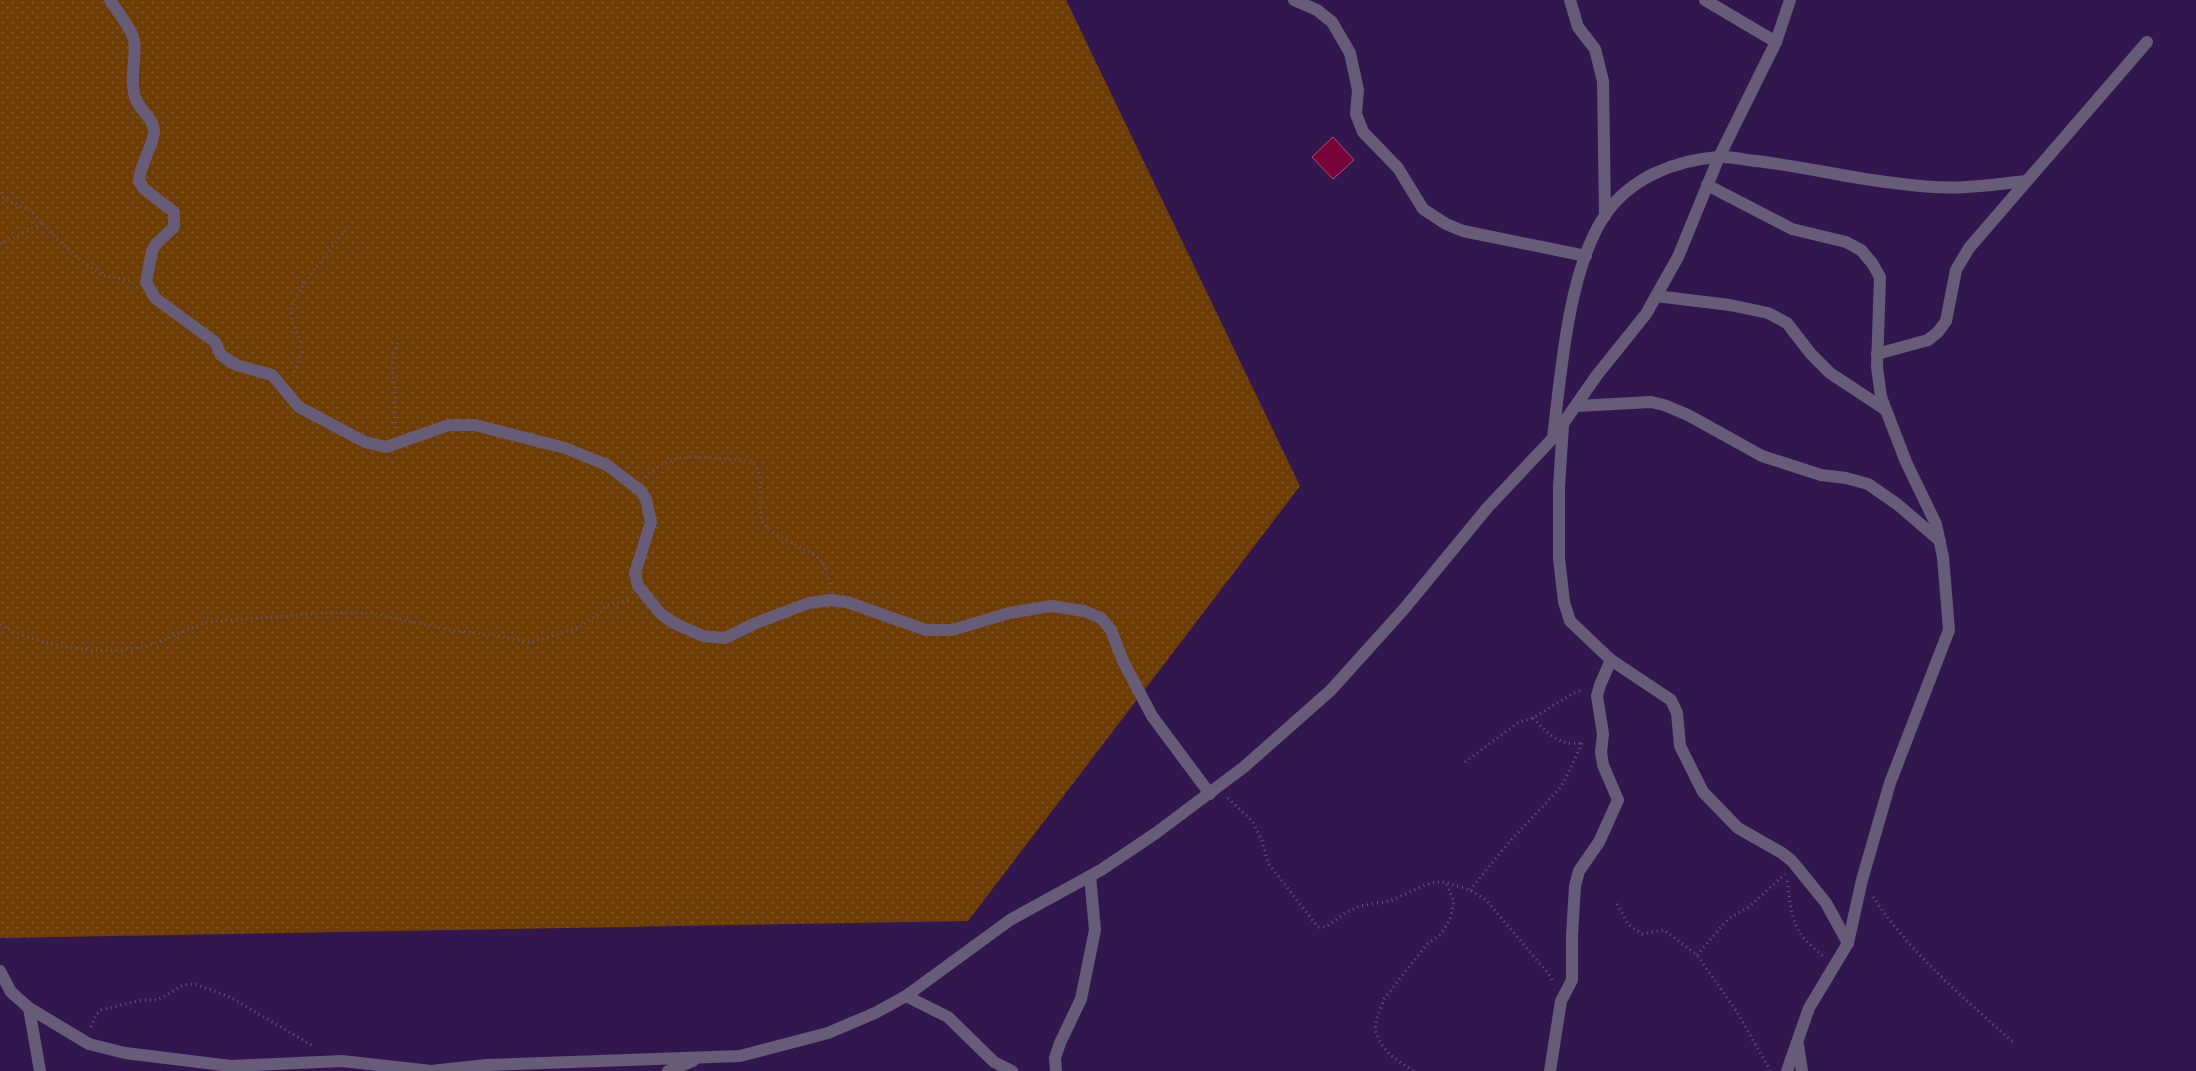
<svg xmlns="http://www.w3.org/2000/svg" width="2196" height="1071" font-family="'Fira Sans Condensed',sans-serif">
<defs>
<pattern id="grass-dots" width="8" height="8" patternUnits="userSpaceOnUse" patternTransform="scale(1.25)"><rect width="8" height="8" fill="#6d3d05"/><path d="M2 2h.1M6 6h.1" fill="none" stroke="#81582a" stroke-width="1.8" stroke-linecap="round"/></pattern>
</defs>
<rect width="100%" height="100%" fill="#32174f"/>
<polygon fill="url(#grass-dots)" points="0,0 1066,0 1300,486 968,921 0,938"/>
<polygon fill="#7a023b" stroke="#a1586d" points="1333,137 1354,160 1333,179 1312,157"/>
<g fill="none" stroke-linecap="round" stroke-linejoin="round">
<g stroke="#685283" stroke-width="3" stroke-dasharray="1 4" stroke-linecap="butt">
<polyline points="0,193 5,200 30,210 62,244 82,261 102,275 131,281"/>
<polyline points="0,244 43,223"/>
<path d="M293 376C296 367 303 355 301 346 300 334 291 326 291 313 290 295 333 247 346 230"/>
<polyline points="395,428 395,386 392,371 394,353 399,340"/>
<path d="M645 477C671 453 692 456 725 459 734 460 744 459 752 462 768 474 755 506 763 522 772 539 808 546 820 560 827 567 827 577 831 585"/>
<path d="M0 625C41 647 105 658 150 645 170 639 188 628 208 622L325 613H371L450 630 499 636 527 642 536 641 580 627 597 615 607 605 631 600"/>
<path d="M1533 718C1548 734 1559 746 1582 743"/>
<polyline points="1465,762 1519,722 1533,718 1574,693 1582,690"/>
<polyline points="1228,798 1253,822 1262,841 1268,863 1318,927 1326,927 1345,913 1360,906 1390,901 1425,885 1435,882 1445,882 1470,890 1486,900 1551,977 1553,982"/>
<path d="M1787 881C1793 921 1791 930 1824 957"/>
<polyline points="1470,890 1511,840 1560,788 1568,774 1582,743"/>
<path d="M1873 897C1910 953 1965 999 2014 1043"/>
<polyline points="1617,904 1628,924 1642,934 1664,930 1697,955 1737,1012 1770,1070"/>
<polyline points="1697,955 1728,919 1749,907 1785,874"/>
<polyline points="91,1027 96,1015 101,1010 142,1000 156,1000 165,996 183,985 195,984 230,997 313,1046"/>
<polyline points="1413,1071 1390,1055 1381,1044 1375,1031 1376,1021 1384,999 1427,944 1441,934 1450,919 1454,902 1446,883"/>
</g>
<g stroke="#665c77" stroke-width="12">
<path d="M110 0C116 10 132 29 134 40 137 58 129 78 135 97 138 109 153 117 154 130 155 142 140 164 139 181L144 189 174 212V227L156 244 152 251 146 282 155 298 215 342 221 355 236 365 272 375 299 407 365 442 386 447 449 425H475L565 448 607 465 641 491 646 499 651 522 635 573 638 586 661 614 674 623 703 636 725 638 756 623 809 603 830 600 847 602 926 630H952L1009 613 1051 606 1084 611 1101 618 1111 630 1123 661 1152 716 1210 794"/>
<polyline points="1294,0 1317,10 1332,22 1350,53 1358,90 1356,114 1363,132 1398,168 1423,209 1446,224 1463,231 1586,256"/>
<polyline points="1570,0 1578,27 1595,49 1603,81 1605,216"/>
<polyline points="1705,0 1776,42"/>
<polyline points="1707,185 1792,229 1846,242 1861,250 1872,263 1880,277 1877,367 1881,397 1906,462 1936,524 1943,557 1949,630 1890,783 1862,880 1848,943 1809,1008 1787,1071"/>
<polyline points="1656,296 1730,305 1768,313 1787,323 1811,354 1830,373 1886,410"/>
<polyline points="1877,354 1928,340 1938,332 1946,321 1956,270 1969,248 2147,42"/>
<polyline points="1577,406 1651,402 1664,405 1688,415 1762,456 1821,475 1846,478 1868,484 1897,504 1940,541"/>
<polyline points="1563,425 1559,487 1559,558 1564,602 1570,621 1611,660 1671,700 1677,713 1680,746 1703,792 1738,828 1782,853 1792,861 1826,903 1848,943"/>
<path d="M1553 438C1561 373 1568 270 1605 215 1630 178 1675 160 1719 157 1731 156 1744 160 1756 161 1802 166 1848 178 1894 183 1917 186 1943 189 1966 187 1986 186 2006 183 2026 181"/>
<polyline points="0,971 11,992 29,1008 89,1044 125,1053 231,1066 342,1061 431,1071 487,1065 740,1056 828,1033 875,1013 906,996 1010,920 1101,870 1156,833 1244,767 1331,690 1404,609 1488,507 1553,438 1597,375 1646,314 1678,257 1719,157 1776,42 1790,0"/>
<polyline points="906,996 948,1017 994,1062 1012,1071"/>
<polyline points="29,1008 40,1071"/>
<polyline points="1798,1045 1802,1071"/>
<polyline points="668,1071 693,1061"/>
<polyline points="1056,1071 1055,1058 1060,1043 1081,999 1095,930 1090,876"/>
<polyline points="1550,1071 1561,1001 1572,980 1572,936 1575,886 1579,871 1599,842 1618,800 1603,765 1601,752 1603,734 1597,696 1600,685 1611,660"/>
</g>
</g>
</svg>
